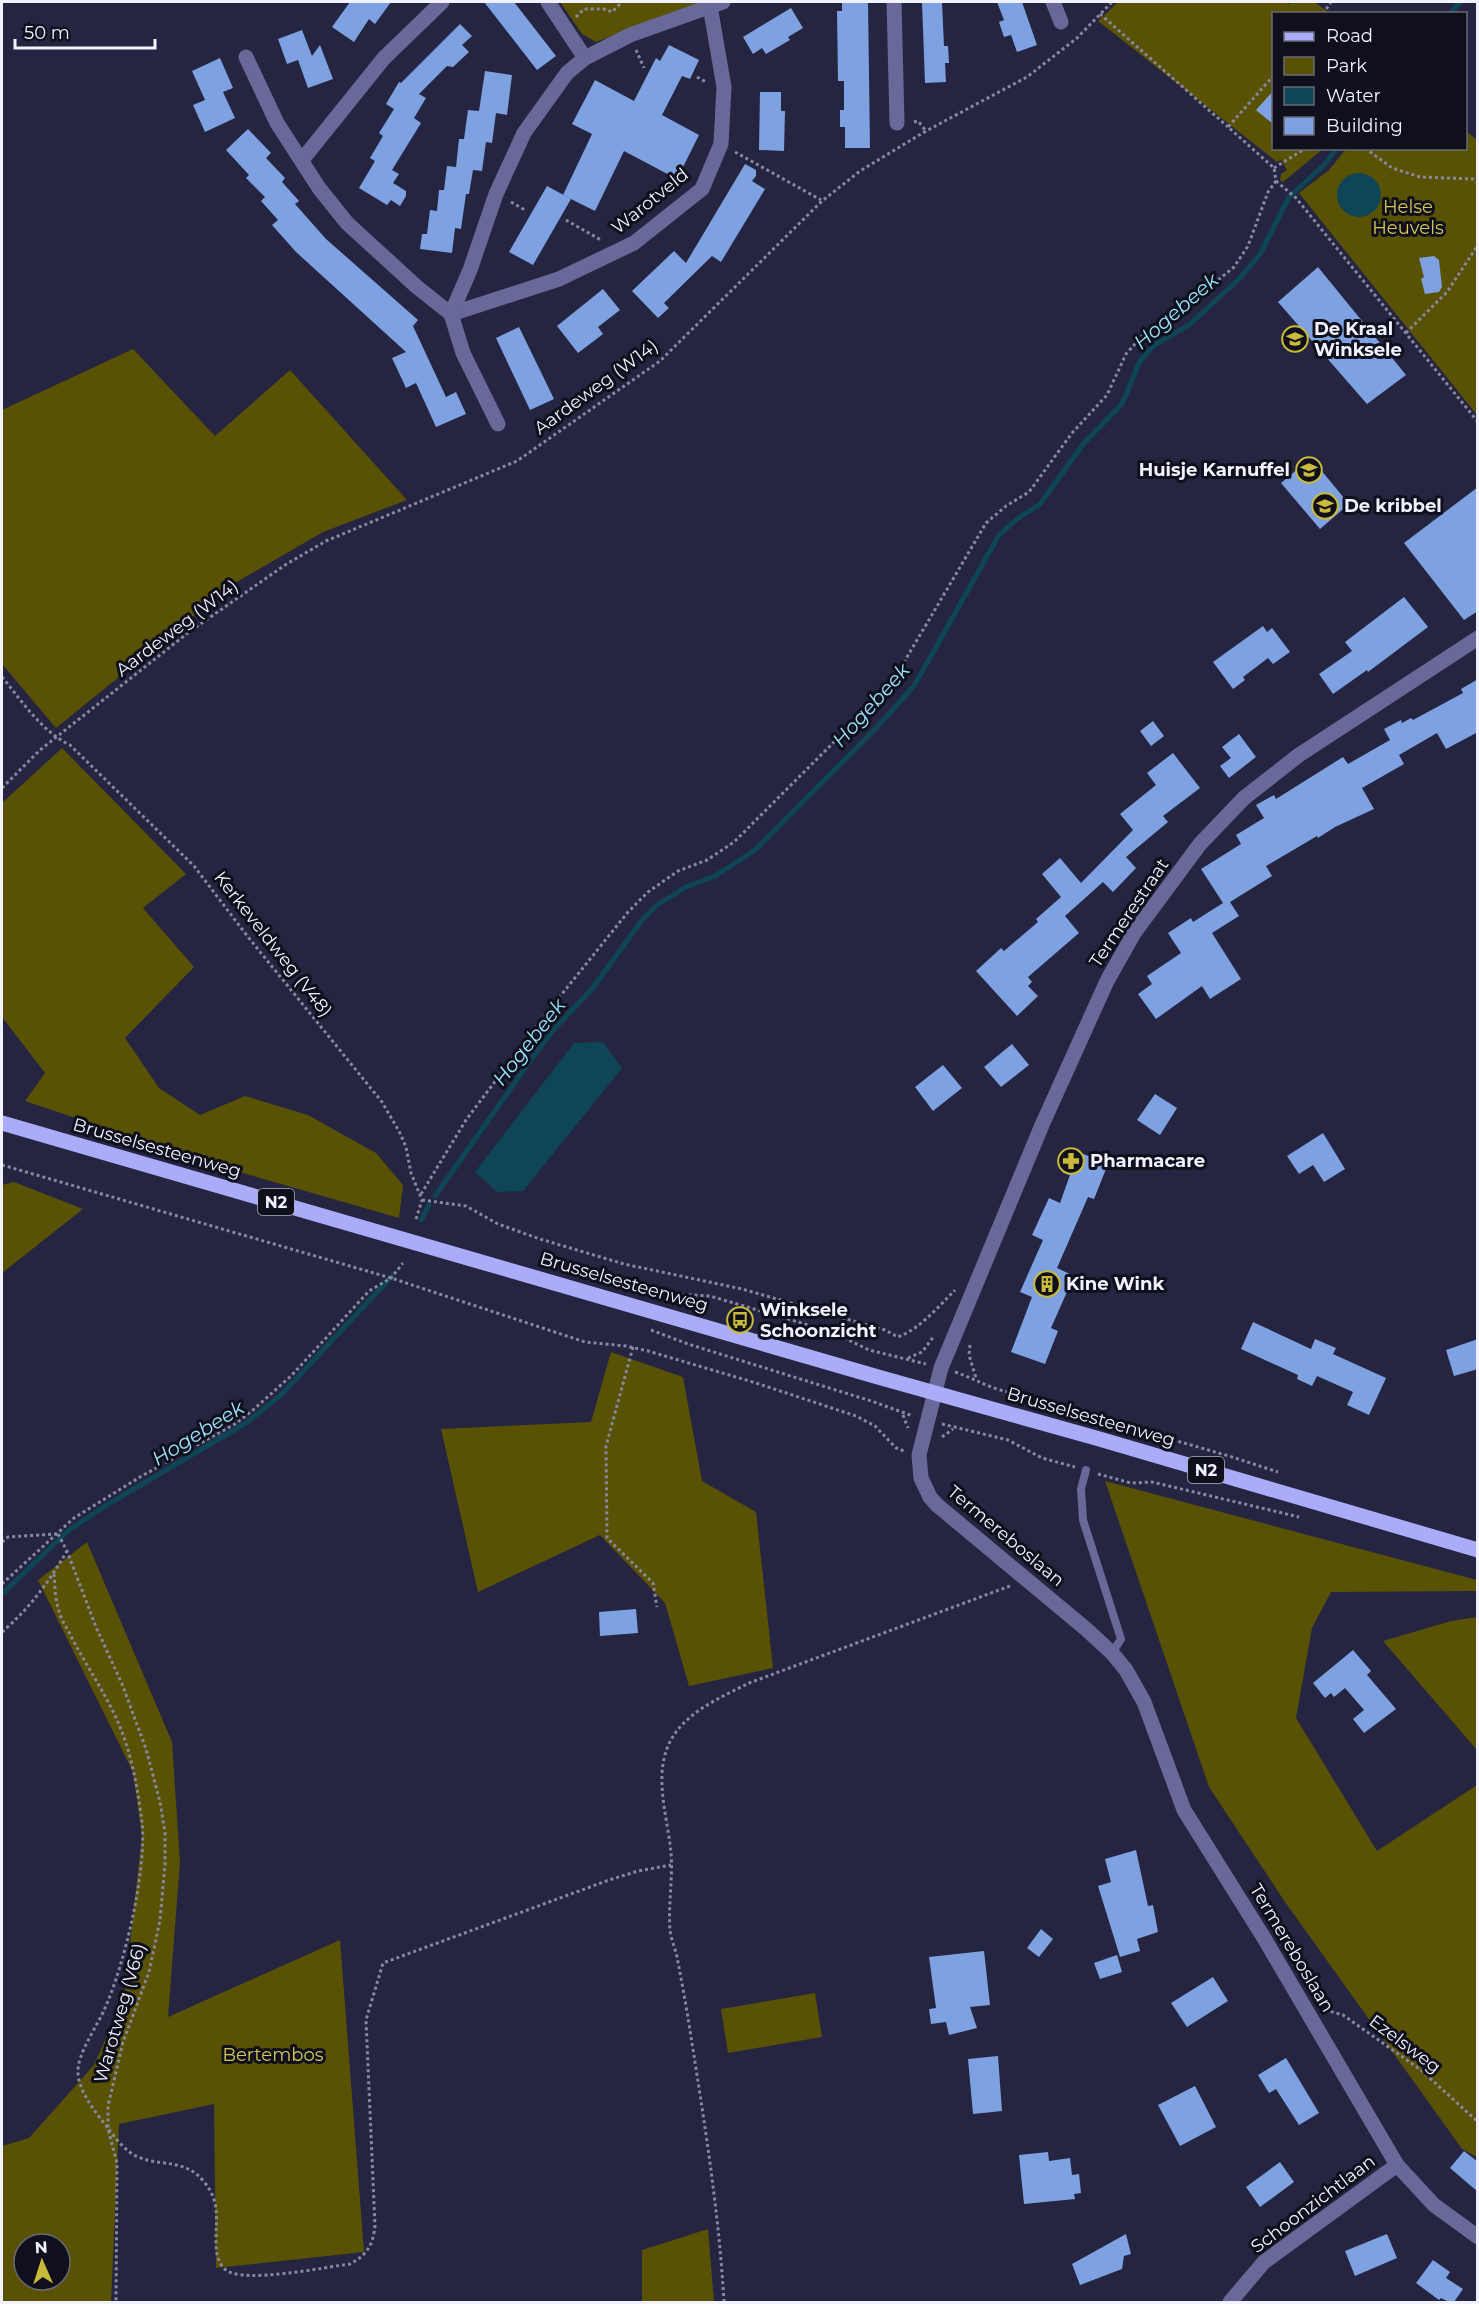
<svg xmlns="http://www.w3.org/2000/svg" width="1479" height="2304" font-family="Montserrat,sans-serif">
<rect width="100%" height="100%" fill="#252541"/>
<g fill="#595104" fill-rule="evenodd">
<polygon points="560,2 702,2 596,42 582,34"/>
<polygon points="1118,2 1286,2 1289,4 1292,2 1314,2 1330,13 1274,14 1274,148 1323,149 1283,182 1280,180 1281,174 1287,170 1281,160 1277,162 1098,21"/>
<polygon points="1466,131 1477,140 1477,415 1299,193 1329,170 1346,149 1466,148"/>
<polygon points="133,349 215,436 290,370 407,500 323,532 235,583 56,728 2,664 2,410"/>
<polygon points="62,748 186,874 143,908 194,967 125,1038 159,1088 200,1115 245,1096 308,1115 376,1153 403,1185 399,1218 215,1165 25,1101 45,1073 2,1017 2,803"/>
<polygon points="14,1182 83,1209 2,1273 2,1185"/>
<polygon points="611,1352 683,1377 702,1481 756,1512 773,1668 689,1686 665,1603 600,1535 478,1592 441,1429 591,1422"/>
<polygon points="1105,1481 1477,1580 1477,1591 1331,1592 1312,1628 1296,1718 1377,1851 1477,1785 1477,2157 1462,2149 1285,1902 1209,1787"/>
<path d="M87 1542 172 1742 180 1862 168 2017 340 1940 364 2252 216 2268 214 2104 119 2124 111 2302H2V2146L29 2138 94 2065 124 1997 142 1836 133 1772 38 1580ZM24 2244H60V2280H24Z"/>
<polygon points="1477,1617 1478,1617 1477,1750 1383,1641 1451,1621"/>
<polygon points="815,1993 822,2037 728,2053 721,2009"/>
<polygon points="708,2229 714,2302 642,2302 642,2250"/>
</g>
<g fill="#0e4657">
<circle cx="1359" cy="195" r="22"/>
<polygon points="603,1042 622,1068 523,1191 497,1192 475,1172 574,1043"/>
</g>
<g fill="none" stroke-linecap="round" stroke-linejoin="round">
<g stroke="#0e4657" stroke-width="5">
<polyline points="1450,14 1460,2"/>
<polyline points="435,1196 537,1051 556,1027 592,989 642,920 657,905 686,887 715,876 755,850 878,726 914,686 999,535 1017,519 1040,504 1084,443 1122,404 1140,361 1154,345 1189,325 1240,278 1260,254 1289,197 1323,166 1337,148"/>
<polyline points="421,1220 429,1205"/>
<polyline points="2,1594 69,1530 110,1503 246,1423 281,1395 392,1276"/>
</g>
</g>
<g fill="#7ea1e2">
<polygon points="350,2 391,2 375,24 369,19 354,42 332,27"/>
<polygon points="484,2 514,2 556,56 537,70"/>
<polygon points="842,2 868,2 870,148 845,148 845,127 840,127 840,110 844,110 844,81 838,81 837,11 842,11"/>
<polygon points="922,2 942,2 944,46 948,46 949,63 945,63 946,82 925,83"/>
<polygon points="997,2 1022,2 1037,45 1017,52 1011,35 1004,37 999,22 1004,20"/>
<polygon points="791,8 803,28 788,37 790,40 766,54 762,48 753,54 743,37"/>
<polygon points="460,24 472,36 462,45 469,52 453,67 447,66 419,94 426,98 414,118 421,123 392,170 399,174 393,183 406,191 406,196 400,206 391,200 387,205 359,188 375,161 370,158 383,136 379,133 394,109 386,104 399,82 401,83"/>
<polygon points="302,30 312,56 320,45 333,79 308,88 298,60 287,64 278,39"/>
<polygon points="669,45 699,60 690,79 682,76 662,115 699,135 677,179 624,151 595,211 563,195 592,134 572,124 595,80 634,101 656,58 660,61"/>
<polygon points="220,58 233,88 223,92 235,118 205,132 193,105 205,100 192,71"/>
<polygon points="485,71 512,75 507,115 496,113 492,143 486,142 482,171 473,170 469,194 466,194 461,229 455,228 452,253 420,249 422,234 427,234 430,210 437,211 439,190 444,190 447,166 456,167 459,139 464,139 468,110 479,111"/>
<polygon points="1274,90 1274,125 1256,110"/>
<polygon points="760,92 781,92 781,111 785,111 784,151 759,150"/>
<polygon points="248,129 271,153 266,158 285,178 282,182 299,201 295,204 326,239 418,320 413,326 446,397 456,392 466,414 436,427 416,383 406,388 392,358 406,352 296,252 272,225 278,220 261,201 265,197 246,178 249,175 226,150"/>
<polygon points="745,164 756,170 756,176 752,181 765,189 721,262 712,256 664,303 669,308 658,318 632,291 674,251 686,263"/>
<polygon points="547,186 571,199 533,265 509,252"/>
<polygon points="1434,256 1439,260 1442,287 1439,292 1425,294 1421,279 1424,277 1419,258"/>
<polygon points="1318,267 1406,375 1367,404 1278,302"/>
<polygon points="603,289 620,310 598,327 603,334 578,353 557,326"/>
<polygon points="519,327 554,399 530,410 496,338"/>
<polygon points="1311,458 1349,504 1320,529 1281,483"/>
<polygon points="1478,487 1478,611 1464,620 1404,543"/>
<polygon points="1404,597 1428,627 1368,672 1367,670 1333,694 1319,674 1352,651 1345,642"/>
<polygon points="1263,626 1267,632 1272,628 1290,652 1273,664 1268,658 1243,677 1245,680 1233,689 1213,662"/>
<polygon points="1478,679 1478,732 1446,749 1437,733 1399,755 1404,764 1362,788 1374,809 1335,827 1318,838 1317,836 1266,866 1272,876 1230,902 1239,916 1212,933 1241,979 1210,999 1202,986 1156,1019 1138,994 1152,984 1147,976 1181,953 1168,933 1191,918 1193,922 1223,903 1201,869 1241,844 1236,835 1264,818 1256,805 1274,795 1276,799 1343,757 1348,764 1390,740 1384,729 1401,720 1402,723 1411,718 1413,720 1463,693 1461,689"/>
<polygon points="1153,721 1164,736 1151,746 1140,731"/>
<polygon points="1239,734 1256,757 1229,778 1220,766 1231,758 1222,747"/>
<polygon points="1173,753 1200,788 1163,816 1168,822 1126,857 1136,868 1113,892 1103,882 1065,916 1079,933 1028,977 1032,982 1028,986 1038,996 1017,1016 976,971 1001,948 1004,951 1038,922 1036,919 1061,897 1042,874 1060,858 1081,883 1133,830 1120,814 1156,785 1147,773"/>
<polygon points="1012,1044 1029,1065 1001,1087 984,1067"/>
<polygon points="943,1065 962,1088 933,1111 915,1087"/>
<polygon points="1155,1094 1177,1108 1160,1135 1137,1120"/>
<polygon points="1323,1133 1345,1169 1324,1182 1313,1165 1299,1174 1287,1156"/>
<polygon points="1071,1149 1108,1164 1094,1199 1088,1197 1057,1268 1074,1276 1051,1328 1058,1331 1045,1364 1011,1352 1032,1297 1020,1292 1043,1240 1032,1235 1049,1198 1060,1203 1070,1175 1062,1172"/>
<polygon points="1253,1322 1311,1349 1315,1339 1336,1348 1333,1354 1386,1378 1369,1415 1347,1405 1353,1392 1317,1376 1312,1386 1297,1379 1298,1375 1241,1349"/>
<polygon points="1478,1339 1478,1369 1454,1376 1446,1350"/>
<polygon points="636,1609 638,1633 600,1636 599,1612"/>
<polygon points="1353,1650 1371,1671 1367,1675 1396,1709 1364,1733 1353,1719 1364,1710 1345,1688 1334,1697 1331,1693 1325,1698 1313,1683"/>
<polygon points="1136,1850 1148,1906 1153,1905 1158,1932 1137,1939 1140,1951 1120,1957 1098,1886 1111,1882 1105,1859"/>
<polygon points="1041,1929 1053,1939 1039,1957 1027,1948"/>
<polygon points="984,1951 990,2005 970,2007 977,2028 949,2035 946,2022 931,2024 929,2009 936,2008 929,1957"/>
<polygon points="1117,1955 1122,1972 1100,1979 1094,1963"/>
<polygon points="1213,1977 1228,2001 1187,2027 1171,2003"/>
<polygon points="998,2056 1002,2111 973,2114 968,2059"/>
<polygon points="1286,2058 1319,2113 1299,2125 1276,2089 1269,2093 1258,2075"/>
<polygon points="1195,2086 1216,2127 1180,2146 1158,2105"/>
<polygon points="1464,2151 1478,2162 1478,2192 1450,2168"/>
<polygon points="1048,2152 1049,2161 1070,2158 1072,2175 1079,2174 1081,2193 1074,2194 1075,2199 1024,2204 1019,2155"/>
<polygon points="1280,2162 1294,2182 1260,2207 1246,2187"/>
<polygon points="1126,2234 1131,2254 1124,2256 1122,2269 1080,2285 1072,2264"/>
<polygon points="1387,2234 1397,2258 1355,2276 1345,2251"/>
<polygon points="1433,2260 1450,2272 1446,2278 1463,2289 1454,2302 1449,2302 1441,2298 1439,2300 1416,2283"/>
</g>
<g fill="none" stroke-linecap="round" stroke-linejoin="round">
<g stroke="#88889d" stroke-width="3" stroke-dasharray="3 3" stroke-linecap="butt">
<polyline points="1100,14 1228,127"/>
<polyline points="1323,14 1331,2"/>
<polyline points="576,17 584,9 604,9 612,12 622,2"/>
<polyline points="636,50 644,68"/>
<polyline points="1274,75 1228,127 1274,168"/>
<polyline points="697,77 706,82"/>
<polyline points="914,122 918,121 926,131"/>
<polyline points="1365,148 1392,168 1420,177 1473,179 1478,183"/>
<polyline points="735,152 821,200"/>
<polyline points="1274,168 1306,148"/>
<polyline points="1276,181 1296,198 1478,422"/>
<polyline points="511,202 525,210"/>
<polyline points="566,220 601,240"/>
<polyline points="1406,333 1447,292 1478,245"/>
<path d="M2 677C22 701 41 731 70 745L194 866 248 937 382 1102 400 1133 406 1147 411 1173 422 1200"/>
<polyline points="2,788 40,750 189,632 285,565 326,541 517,461 660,361 822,201 860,171 926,131 1027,77 1077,38 1112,2"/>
<polyline points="2,1165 391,1278 585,1342 626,1346 648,1351 756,1383 856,1416 875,1426 896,1448 904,1451"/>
<polyline points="421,1194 466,1120 545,1015 628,912 648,892 678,871 707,860 734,842 864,712 900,669 986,523 1006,506 1029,492 1072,433 1107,395 1126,354 1144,334 1179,312 1234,267 1248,246 1268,192 1276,181 1274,168"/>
<path d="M422 1200 466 1206 498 1224 540 1239 624 1264 742 1289 885 1330 898 1337C921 1328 938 1307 955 1290"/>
<polyline points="416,1219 422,1200"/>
<polyline points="641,1289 660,1293 710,1296 832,1332 869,1350 926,1364"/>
<polyline points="651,1330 688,1344 871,1401 913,1416"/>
<polyline points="970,1345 969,1355 976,1378"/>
<polyline points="633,1347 606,1446 607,1538 653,1583 657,1607"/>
<polyline points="908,1358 922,1352 934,1336"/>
<path d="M955 1372C970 1377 982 1384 997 1389L1229 1456 1278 1472"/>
<polyline points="903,1415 908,1428"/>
<polyline points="942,1424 1008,1440 1042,1458 1075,1467"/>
<polyline points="942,1437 953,1429"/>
<polyline points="1098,1474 1131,1483 1152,1482 1299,1517"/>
<polyline points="58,1534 67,1551 96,1627 122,1684 146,1749 160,1802 165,1833 165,1865 160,1920 149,1972 123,2042 108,2106 108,2129 117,2163 116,2302"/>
<polyline points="2,1542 8,1537 56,1534"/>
<path d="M54 1574C55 1586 55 1600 59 1611 61 1620 67 1628 71 1636 86 1666 107 1695 120 1727 132 1756 138 1790 142 1822 147 1870 125 1963 105 2008 98 2025 77 2054 78 2072 78 2091 96 2113 108 2128 115 2138 126 2152 138 2157 162 2167 186 2158 205 2183 220 2202 216 2218 216 2240 216 2251 217 2263 226 2270 243 2284 326 2267 350 2264 367 2255 373 2245 375 2226L366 2020 383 1963 609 1880 638 1871 671 1865"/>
<polyline points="2,1584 74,1518 140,1477 235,1424 252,1411 292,1375 369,1291 391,1278 403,1263"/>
<path d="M2 1632C29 1609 49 1582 67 1551"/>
<polyline points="1325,2010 1343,2015 1421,2070 1478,2122"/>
<path d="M724 2302C719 2214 705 2125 691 2037 687 2010 682 1983 677 1957 675 1948 671 1939 670 1930 668 1905 673 1879 671 1853 668 1819 654 1779 668 1746 682 1713 720 1698 749 1683L1010 1586"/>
</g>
<polyline stroke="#686998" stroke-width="8" points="1086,1470 1081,1489 1083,1520 1121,1639 1112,1653"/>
<g stroke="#686998" stroke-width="15">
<polyline points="548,2 585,58"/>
<polyline points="894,2 897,123"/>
<polyline points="1053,2 1061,22"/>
<polyline points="246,57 277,123 319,188 347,223 417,287 451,314 559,279 634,243 702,189 721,144 724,87 710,6"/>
<polyline points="302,160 384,58 442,2"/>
<polyline points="498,424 463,353 451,314 470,270 496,194 524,133 567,73 585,58 630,35 723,2"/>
<polyline points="1478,638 1299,755 1244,798 1200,844 1134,933 1107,981 1042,1125 941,1368 919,1455 921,1478 930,1497 937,1505 1086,1629 1112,1653 1126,1670 1144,1702 1184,1810 1264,1938 1397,2165 1434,2205 1478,2237"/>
<polyline points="1230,2302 1264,2262 1397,2165"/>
</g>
<polyline stroke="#aaacfa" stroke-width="15" points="2,1123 878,1377 1096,1438 1478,1550"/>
</g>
<defs>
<g id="school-ring" transform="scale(1.35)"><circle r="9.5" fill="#0f101c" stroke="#c9ba3a" stroke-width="1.5"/><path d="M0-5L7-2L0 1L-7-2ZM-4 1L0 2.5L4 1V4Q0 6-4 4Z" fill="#c9ba3a"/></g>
<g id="pharmacy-ring" transform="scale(1.35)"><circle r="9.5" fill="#0f101c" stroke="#c9ba3a" stroke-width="1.5"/><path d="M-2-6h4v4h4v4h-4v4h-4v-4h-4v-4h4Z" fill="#c9ba3a"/></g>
<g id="building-ring" transform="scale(1.35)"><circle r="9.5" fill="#0f101c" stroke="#c9ba3a" stroke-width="1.5"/><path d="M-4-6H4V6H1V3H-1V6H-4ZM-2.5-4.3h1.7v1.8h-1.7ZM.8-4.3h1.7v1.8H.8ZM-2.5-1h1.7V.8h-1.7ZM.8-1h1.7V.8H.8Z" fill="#c9ba3a"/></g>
<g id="bus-ring" transform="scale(1.35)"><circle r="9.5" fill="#0f101c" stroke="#c9ba3a" stroke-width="1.5"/><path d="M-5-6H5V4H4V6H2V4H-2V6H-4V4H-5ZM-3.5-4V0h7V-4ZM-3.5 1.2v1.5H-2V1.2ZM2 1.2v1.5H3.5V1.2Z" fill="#c9ba3a"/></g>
</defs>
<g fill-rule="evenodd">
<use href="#school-ring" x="1295" y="339"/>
<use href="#school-ring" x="1309" y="470"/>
<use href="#school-ring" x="1325" y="506"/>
<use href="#pharmacy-ring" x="1071" y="1161"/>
<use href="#building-ring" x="1047" y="1284"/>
<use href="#bus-ring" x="740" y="1320"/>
</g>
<g text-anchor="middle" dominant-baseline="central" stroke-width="6" stroke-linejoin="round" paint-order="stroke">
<g fill="#0f101c" stroke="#adaeba" stroke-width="1.5">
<rect x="258" y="1189" width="36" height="26" rx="4.5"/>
<rect x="1188" y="1457" width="36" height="26" rx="4.5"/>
</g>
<g font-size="16" font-weight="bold" fill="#f1f2fe">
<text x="276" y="1202">N2</text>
<text x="1206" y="1470">N2</text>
</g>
<g font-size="18" fill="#f1f2fe" stroke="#0f101c">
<text transform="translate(650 201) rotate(-39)">Warotveld</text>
<text transform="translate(596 387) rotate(-36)">Aardeweg (W14)</text>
<text transform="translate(177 628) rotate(-37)">Aardeweg (W14)</text>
<text transform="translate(1129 913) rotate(-56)">Termerestraat</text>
<text transform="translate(273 944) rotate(52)">Kerkeveldweg (V48)</text>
<text transform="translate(157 1148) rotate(16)">Brusselsesteenweg</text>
<text transform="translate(624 1282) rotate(16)">Brusselsesteenweg</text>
<text transform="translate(1091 1417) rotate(16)">Brusselsesteenweg</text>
<text transform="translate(1006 1536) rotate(40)">Termereboslaan</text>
<text transform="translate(1292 1948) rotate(59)">Termereboslaan</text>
<text transform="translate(120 2013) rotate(-74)">Warotweg (V66)</text>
<text transform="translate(1405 2044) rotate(37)">Ezelsweg</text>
<text transform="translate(1313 2204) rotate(-37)">Schoonzichtlaan</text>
</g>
<g font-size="18" fill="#d5c757" stroke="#0f101c">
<text x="1408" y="207">Helse<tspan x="1408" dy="21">Heuvels</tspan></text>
<text x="273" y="2055">Bertembos</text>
</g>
<g font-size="18" font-weight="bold" fill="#f1f2fe" stroke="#0f101c" text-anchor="start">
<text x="1314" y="329">De Kraal<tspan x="1314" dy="21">Winksele</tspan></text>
<text x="1290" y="470" text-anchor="end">Huisje Karnuffel</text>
<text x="1344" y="506">De kribbel</text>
<text x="1090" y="1161">Pharmacare</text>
<text x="1066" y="1284">Kine Wink</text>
<text x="760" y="1310">Winksele<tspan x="760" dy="21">Schoonzicht</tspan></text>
</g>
<g font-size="20" font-style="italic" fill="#9be3fd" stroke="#0f101c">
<text transform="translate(1176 311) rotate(-41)">Hogebeek</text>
<text transform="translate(871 705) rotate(-48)">Hogebeek</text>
<text transform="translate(529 1042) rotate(-52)">Hogebeek</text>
<text transform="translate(198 1433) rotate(-32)">Hogebeek</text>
</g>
</g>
<rect width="1479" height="2304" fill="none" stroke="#f1f2fe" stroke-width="6"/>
<rect x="1272" y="12" width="195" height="138" fill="#0f101c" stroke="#696a76" stroke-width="1.5"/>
<rect x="1284" y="32" width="30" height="9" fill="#aaacfa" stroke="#696a76" stroke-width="1.5"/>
<text x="1326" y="42" font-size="18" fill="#f1f2fe">Road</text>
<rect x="1284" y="57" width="30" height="18" fill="#595104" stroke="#696a76" stroke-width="1.5"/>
<text x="1326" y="72" font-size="18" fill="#f1f2fe">Park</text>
<rect x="1284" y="87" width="30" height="18" fill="#0e4657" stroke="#696a76" stroke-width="1.5"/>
<text x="1326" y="102" font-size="18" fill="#f1f2fe">Water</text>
<rect x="1284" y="117" width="30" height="18" fill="#7ea1e2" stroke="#696a76" stroke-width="1.5"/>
<text x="1326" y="132" font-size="18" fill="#f1f2fe">Building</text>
<g transform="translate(42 2262) rotate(357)"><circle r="28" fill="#0f101c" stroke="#696a76" stroke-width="1.5"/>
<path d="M0-4.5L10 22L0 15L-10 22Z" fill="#c9ba3a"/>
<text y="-9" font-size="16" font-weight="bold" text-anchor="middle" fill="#f1f2fe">N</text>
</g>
<path d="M15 39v9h140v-9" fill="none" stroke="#f1f2fe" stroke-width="3"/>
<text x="24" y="39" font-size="18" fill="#f1f2fe" stroke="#0f101c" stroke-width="4.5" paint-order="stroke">50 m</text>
</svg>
